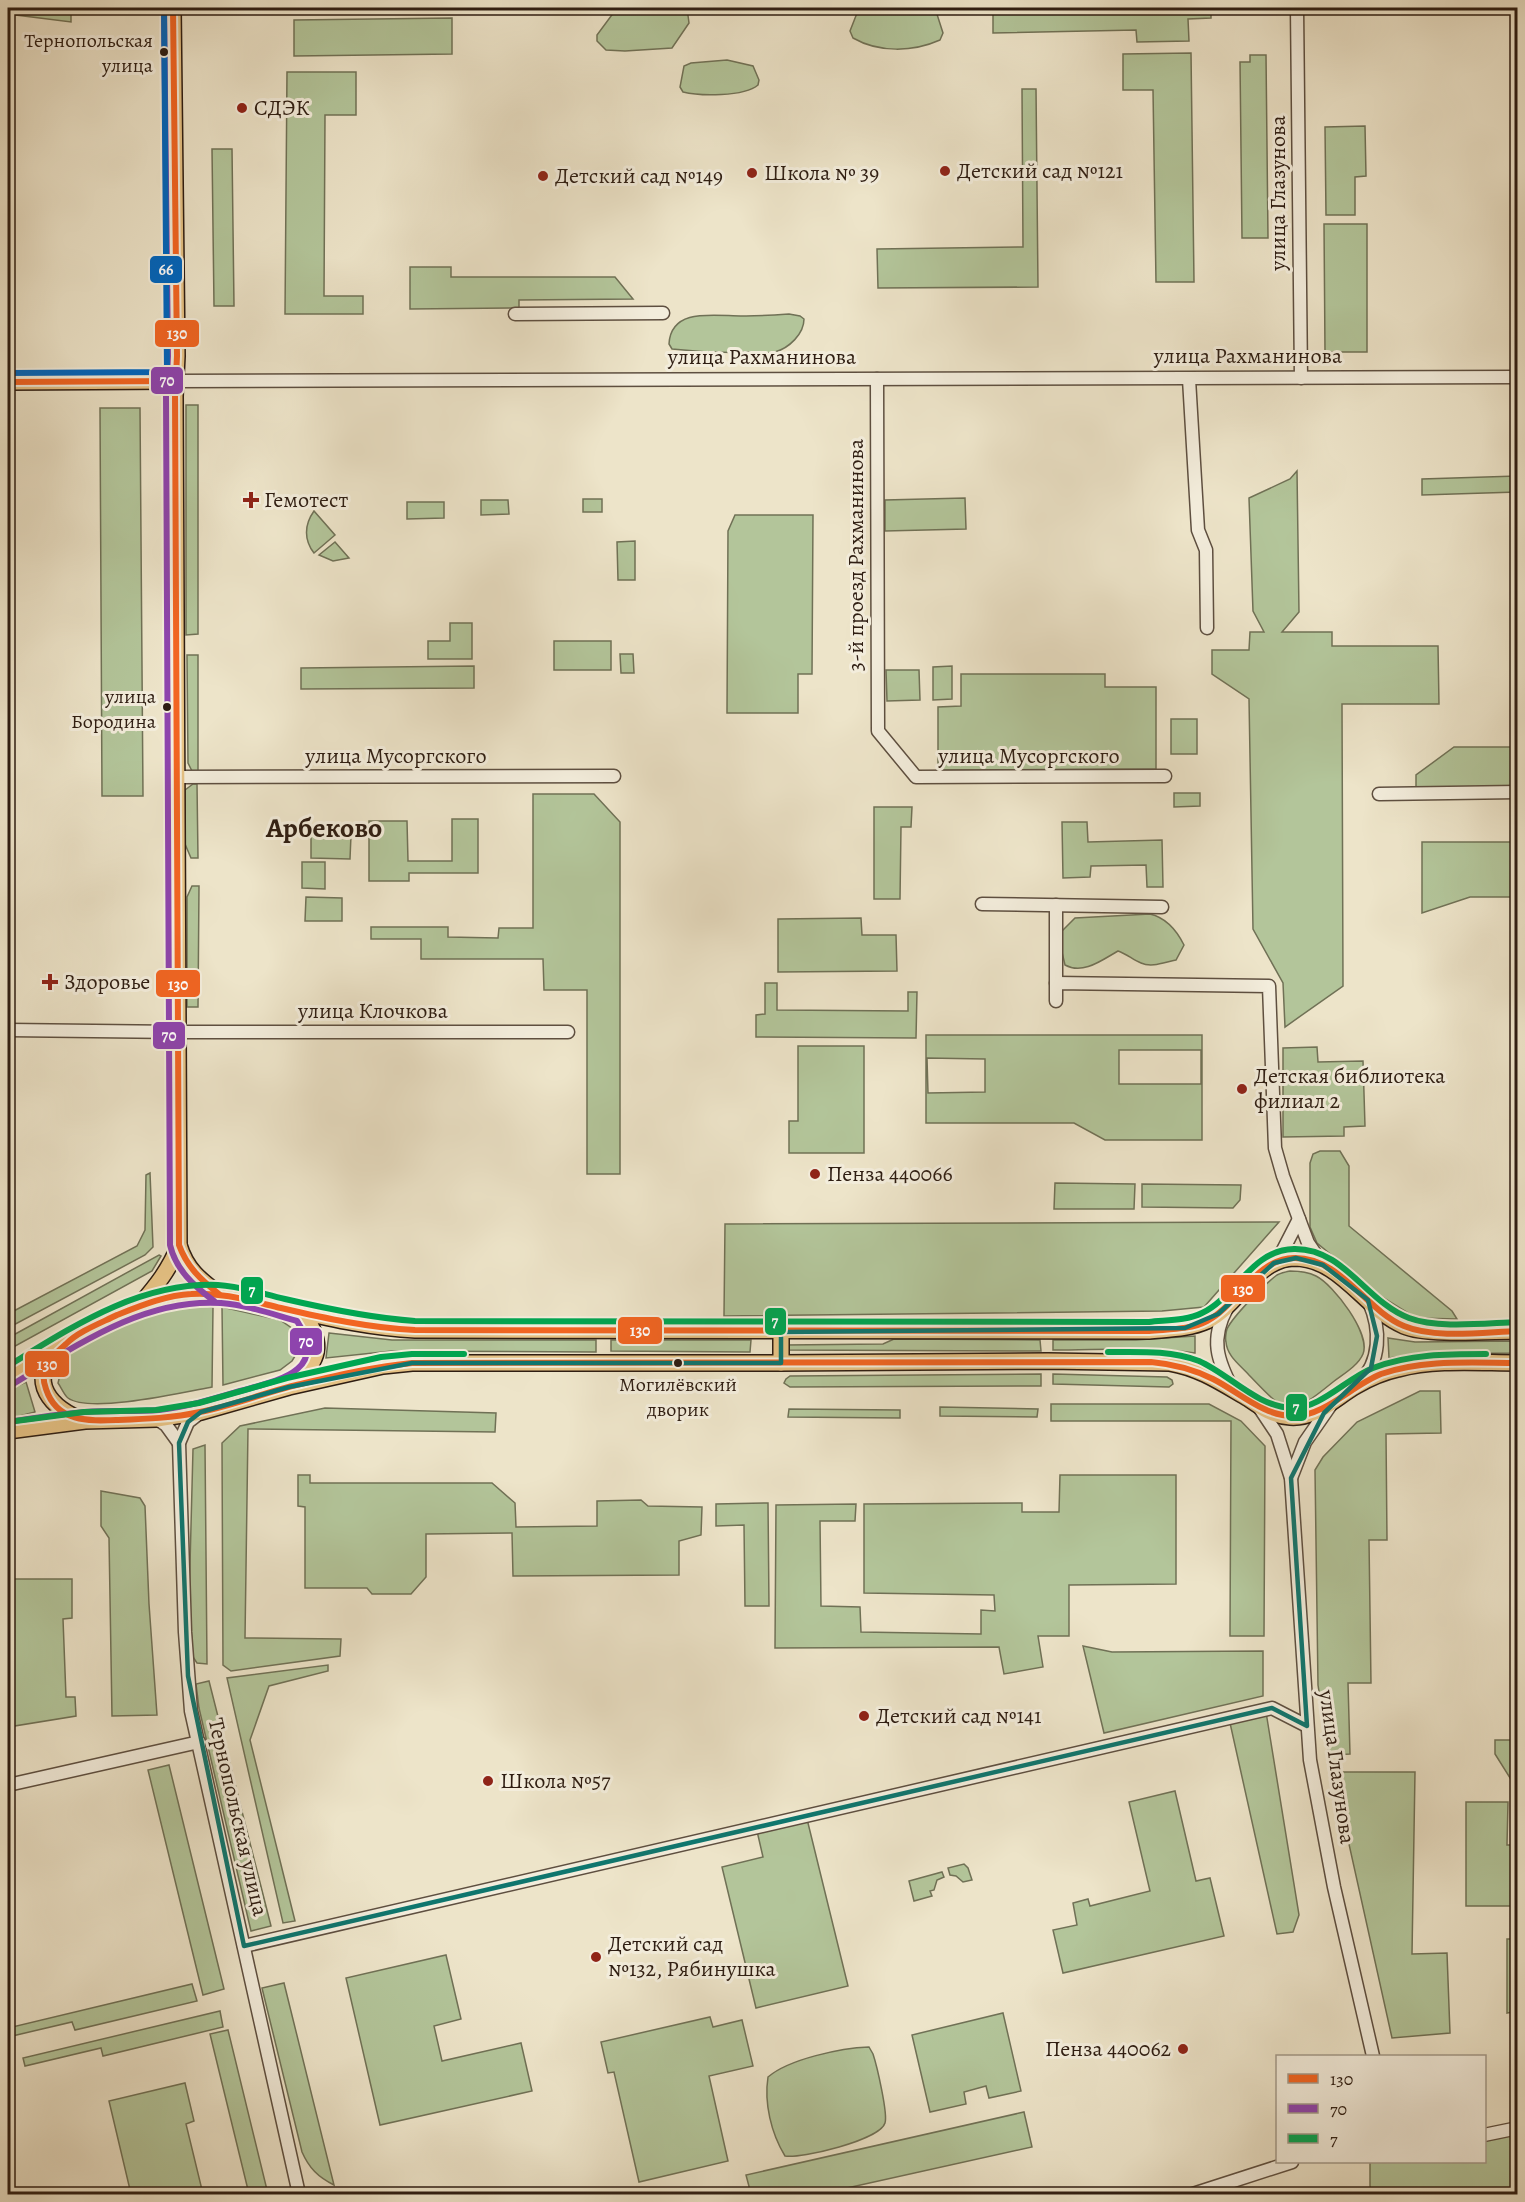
<svg xmlns="http://www.w3.org/2000/svg" width="1525" height="2202" font-family="Alegreya,serif">
<rect width="100%" height="100%" fill="#ede4c9"/>
<filter id="stains"><feTurbulence type="fractalNoise" baseFrequency=".00333" numOctaves="4"/><feColorMatrix values="0 0 0 0 .2 0 0 0 0 .09 0 0 0 0 .02 0 0 0 .5 -.17"/></filter>
<radialGradient id="worn" r=".72"><stop offset=".6" stop-color="#630" stop-opacity="0"/><stop offset="1" stop-color="#630" stop-opacity=".3"/></radialGradient>
<g fill="#b3c59a" stroke="#707156" stroke-width="1.5" fill-rule="evenodd">
<polygon points="8,8 71,8 71,22 8,14"/>
<polygon points="617,8 687,8 689,23 672,48 625,51 606,50 597,41 597,35"/>
<path d="M859 8H935L943 33 940 40C913 52 879 53 853 38L850 31Z"/>
<polygon points="993,8 1211,8 1211,18 1188,19 1189,41 1137,42 1136,30 993,33"/>
<polygon points="452,18 452,54 294,56 294,20"/>
<polygon points="1191,53 1194,282 1156,282 1153,90 1123,90 1123,54"/>
<polygon points="1250,55 1266,55 1268,238 1242,238 1240,62 1250,62"/>
<path d="M727 60 753 66 759 80 758 85C744 97 699 96 683 92L680 87 684 66 691 63Z"/>
<polygon points="287,72 356,72 356,115 325,115 324,296 363,296 363,314 285,314"/>
<polygon points="1022,89 1036,89 1038,287 878,288 877,249 1023,247"/>
<polygon points="1365,126 1366,176 1355,177 1355,215 1326,215 1325,127"/>
<polygon points="212,149 232,149 234,306 214,306"/>
<polygon points="1324,224 1367,224 1367,352 1325,352"/>
<polygon points="410,267 451,267 451,277 615,277 633,299 519,300 519,308 410,309"/>
<path d="M789 314 800 316 804 319C804 334 789 348 775 352 768 354 759 352 751 352 725 353 698 352 672 349L669 344C671 305 720 317 746 316 760 316 775 315 789 314Z"/>
<polygon points="198,405 198,634 186,635 186,405"/>
<polygon points="140,408 143,796 102,796 100,408"/>
<polygon points="1297,471 1299,612 1282,632 1332,632 1332,646 1438,646 1439,704 1342,704 1343,986 1285,1027 1283,983 1253,929 1249,699 1212,674 1212,650 1249,650 1250,632 1264,632 1253,611 1249,498 1290,479"/>
<polygon points="1517,476 1517,492 1422,495 1422,479"/>
<rect x="8" y="490" width="5" height="51"/>
<polygon points="965,498 966,529 885,531 885,500"/>
<rect x="583" y="499" width="19" height="13"/>
<polygon points="508,500 509,514 481,515 481,500"/>
<polygon points="407,502 444,502 444,518 407,519"/>
<path d="M314 511 335 535 314 553C304 540 304 525 314 511Z"/>
<polygon points="735,515 813,515 812,674 798,674 798,713 727,713 728,531"/>
<polygon points="635,541 635,580 618,580 617,542"/>
<polygon points="335,542 349,558 333,561 319,555"/>
<polygon points="450,623 472,623 472,659 428,659 428,641 450,641"/>
<rect x="554" y="641" width="57" height="29"/>
<polygon points="620,654 633,654 634,673 621,673"/>
<polygon points="187,655 198,655 198,771 192,771 188,763"/>
<polygon points="474,666 474,688 301,689 301,668"/>
<polygon points="952,666 952,699 933,700 933,667"/>
<polygon points="886,670 919,670 920,700 887,701"/>
<polygon points="961,674 1105,674 1105,687 1156,687 1156,769 938,770 938,707 961,706"/>
<rect x="1171" y="719" width="26" height="35"/>
<polygon points="1454,747 1517,747 1517,788 1416,789 1416,775"/>
<polygon points="193,784 197,784 198,858 191,858 185,844 185,790"/>
<polygon points="1174,793 1200,793 1200,806 1174,807"/>
<polygon points="533,794 594,794 620,822 620,1174 587,1174 587,990 544,990 543,959 421,959 421,939 371,939 371,927 448,927 448,937 498,938 499,928 533,928"/>
<polygon points="874,807 912,807 911,827 901,827 900,899 874,899"/>
<polygon points="452,819 478,819 478,873 409,873 409,881 369,881 369,821 407,821 408,861 452,861"/>
<polygon points="1062,822 1087,822 1088,842 1162,840 1163,887 1147,887 1146,865 1091,866 1090,877 1063,878"/>
<polygon points="311,835 351,835 350,859 311,858"/>
<polygon points="1422,842 1517,842 1517,897 1470,897 1422,913"/>
<polygon points="302,862 325,862 325,889 302,888"/>
<polygon points="192,886 199,886 198,1007 187,1007 187,897"/>
<polygon points="306,897 342,898 342,921 305,921"/>
<path d="M1150 914C1167 918 1177 931 1184 945L1176 960C1165 962 1152 968 1141 963 1133 960 1127 954 1118 951 1102 960 1083 975 1065 965L1061 948V932L1075 918Z"/>
<polygon points="861,918 862,935 896,935 897,971 778,972 778,919"/>
<polygon points="765,983 777,983 777,1010 908,1011 908,992 917,992 916,1038 756,1037 756,1015 765,1014"/>
<path d="M926 1035H1202V1140H1105L1074 1123H926ZM1201 1050V1084H1119V1050ZM927 1058 985 1059V1092L928 1093Z"/>
<polygon points="798,1046 864,1046 864,1153 789,1153 789,1121 798,1121"/>
<polygon points="1317,1047 1318,1062 1363,1061 1365,1126 1344,1127 1344,1136 1283,1137 1283,1048"/>
<polygon points="1320,1151 1340,1151 1349,1166 1349,1226 1452,1311 1457,1319 1416,1318 1382,1297 1317,1243 1310,1227 1310,1163 1313,1154"/>
<polygon points="150,1173 153,1247 145,1255 8,1328 8,1314 137,1246 145,1230 146,1175"/>
<polygon points="1055,1183 1135,1184 1134,1209 1054,1209"/>
<polygon points="1142,1184 1241,1185 1240,1200 1233,1208 1142,1207"/>
<polygon points="1279,1222 1204,1307 1162,1311 724,1316 725,1224"/>
<polygon points="159,1255 161,1256 152,1271 8,1350 8,1338"/>
<path d="M1290 1271C1299 1271 1308 1272 1316 1276 1334 1285 1371 1334 1363 1354 1358 1366 1342 1375 1333 1382 1289 1418 1287 1415 1249 1375 1240 1365 1227 1356 1226 1342 1225 1339 1226 1332 1227 1329 1233 1316 1266 1283 1277 1275 1281 1273 1285 1272 1290 1271Z"/>
<path d="M188 1303 213 1307 212 1387C185 1392 90 1414 68 1398 64 1395 61 1387 58 1383L63 1363 77 1344 109 1325 160 1306Z"/>
<polygon points="222,1307 280,1320 296,1331 300,1348 292,1361 280,1370 223,1385"/>
<polygon points="329,1333 392,1340 596,1340 596,1352 392,1351 326,1358"/>
<path d="M1195 1336V1353C1148 1346 1100 1350 1053 1350V1340H1136Z"/>
<polygon points="1388,1338 1415,1342 1517,1341 1517,1353 1416,1354 1389,1358"/>
<polygon points="894,1339 1040,1340 1041,1351 785,1350 785,1345 883,1344"/>
<polygon points="611,1340 751,1340 750,1352 611,1351"/>
<polygon points="1041,1374 1041,1386 790,1387 784,1383 786,1379 790,1376"/>
<polygon points="1053,1374 1167,1377 1172,1380 1173,1384 1169,1387 1053,1384"/>
<polygon points="26,1382 35,1412 8,1419 8,1390"/>
<polygon points="1420,1391 1440,1391 1441,1433 1386,1434 1387,1540 1369,1540 1371,1683 1348,1683 1350,1754 1329,1755 1318,1685 1315,1470 1323,1457 1357,1422"/>
<polygon points="1051,1404 1209,1404 1241,1421 1265,1446 1264,1636 1230,1636 1231,1421 1051,1421"/>
<polygon points="940,1407 1038,1409 1037,1417 940,1416"/>
<polygon points="325,1408 496,1413 495,1432 248,1429 245,1638 341,1639 340,1656 231,1671 223,1665 222,1443 240,1426"/>
<polygon points="789,1409 900,1410 900,1418 788,1417"/>
<polygon points="205,1445 207,1664 197,1663 193,1657 189,1603 193,1449"/>
<polygon points="298,1475 310,1475 310,1483 492,1483 515,1503 516,1527 597,1526 597,1501 641,1500 648,1506 702,1507 701,1535 679,1541 679,1575 513,1576 512,1533 426,1534 426,1577 411,1594 372,1594 367,1588 305,1588 305,1507 298,1506"/>
<polygon points="1060,1475 1176,1475 1176,1584 1069,1585 1069,1636 1038,1636 1043,1667 1004,1674 999,1647 775,1648 776,1505 856,1504 855,1521 820,1521 821,1606 860,1607 861,1632 981,1634 981,1610 995,1611 994,1595 864,1593 864,1504 1022,1503 1022,1512 1059,1512"/>
<polygon points="101,1491 140,1498 145,1506 149,1604 157,1715 112,1716 109,1538 101,1526"/>
<polygon points="768,1503 769,1606 745,1606 744,1525 716,1526 716,1504"/>
<polygon points="8,1579 72,1579 72,1618 63,1619 66,1697 75,1697 76,1716 8,1727"/>
<polygon points="1083,1646 1112,1652 1263,1651 1263,1696 1104,1733"/>
<polygon points="328,1665 328,1671 269,1686 250,1740 295,1921 283,1923 227,1678"/>
<polygon points="209,1681 271,1926 251,1931 199,1708 196,1684"/>
<polygon points="1266,1712 1299,1915 1293,1932 1277,1934 1230,1723"/>
<polygon points="1495,1740 1517,1740 1517,1789 1495,1754"/>
<polygon points="169,1765 224,1989 203,1995 148,1770"/>
<polygon points="1333,1772 1415,1772 1412,1954 1447,1953 1450,2033 1392,2038"/>
<polygon points="1175,1791 1196,1881 1210,1878 1224,1936 1063,1973 1053,1930 1077,1925 1073,1903 1088,1899 1090,1906 1150,1891 1129,1802"/>
<polygon points="1466,1802 1508,1802 1507,1845 1517,1845 1517,1906 1466,1906"/>
<polygon points="807,1819 848,1986 756,2008 722,1867 763,1857 757,1831"/>
<polygon points="964,1864 968,1868 972,1880 963,1882 956,1876 950,1875 948,1868"/>
<polygon points="942,1872 944,1877 937,1880 934,1890 930,1891 932,1896 914,1901 909,1881"/>
<polygon points="1507,1939 1517,1939 1518,2011 1507,2013"/>
<polygon points="446,1955 461,2019 434,2026 442,2061 521,2043 532,2091 380,2125 346,1978"/>
<path d="M284 1983 334 2185C318 2177 309 2168 302 2152L262 1988Z"/>
<polygon points="192,1984 197,2001 75,2030 72,2022 8,2037 8,2028"/>
<polygon points="220,2011 223,2027 103,2056 101,2048 25,2066 23,2058"/>
<polygon points="1003,2013 1021,2091 989,2098 986,2086 964,2092 966,2104 930,2112 912,2035"/>
<polygon points="710,2017 713,2027 742,2020 753,2066 709,2076 728,2161 639,2182 614,2072 608,2073 601,2042"/>
<polygon points="228,2030 268,2194 249,2194 210,2034"/>
<path d="M869 2047 873 2054C877 2066 888 2114 885 2123 880 2140 801 2159 785 2156 771 2133 764 2103 768 2077 789 2059 841 2048 869 2047Z"/>
<polygon points="185,2083 194,2121 186,2124 203,2194 131,2194 109,2101"/>
<polygon points="1024,2112 1032,2147 820,2194 751,2194 746,2175"/>
<polygon points="1517,2132 1517,2194 1372,2194 1370,2186 1370,2162 1484,2162 1485,2140"/>
</g>
<g fill="none" stroke-linecap="round" stroke-linejoin="round">
<g stroke="#5e4f40" stroke-width="15">
<g id="minor">
<polyline points="1297,8 1301,378"/>
<polyline points="515,314 663,313"/>
<polyline points="877,379 878,731 916,777 1165,776"/>
<polyline points="1189,379 1198,530 1206,550 1207,628"/>
<polyline points="175,381 1518,377"/>
<polyline points="177,777 614,776"/>
<polyline points="1379,794 1518,792"/>
<polyline points="982,904 1162,907"/>
<polyline points="1056,905 1056,983"/>
<polyline points="1056,1001 1056,983 1269,986 1275,1148 1283,1176 1308,1243 1323,1265"/>
<polyline points="8,1030 179,1032 568,1032"/>
<polyline points="1271,1264 1281,1254 1299,1219"/>
<path d="M1227 1308C1210 1339 1217 1360 1233 1390"/>
<path d="M1359 1383C1381 1362 1381 1329 1369 1302"/>
<polyline points="1259,1407 1277,1434 1291,1478 1310,1760 1334,1887 1373,2056"/>
<polyline points="201,1412 188,1422 179,1443 185,1632 191,1711 299,2194"/>
<polyline points="157,1419 166,1425 179,1443"/>
<polyline points="1291,1478 1305,1442 1330,1406"/>
<polyline points="8,1785 199,1742"/>
<polyline points="244,1946 1272,1708 1307,1726"/>
<polyline points="1484,2135 1518,2128"/>
<polyline points="1193,2194 1292,2162"/>
</g>
</g>
<g stroke="#2e1d12" stroke-width="18">
<g id="major">
<path d="M173 8 177 356 175 396 179 1245C186 1269 200 1280 219 1294"/>
<polyline points="8,382 175,381"/>
<path d="M139 1306C156 1286 170 1269 179 1245"/>
<polyline points="781,1332 781,1363"/>
<path d="M57 1352C26 1380 52 1410 83 1420"/>
<path d="M8 1376C72 1339 139 1290 217 1294 237 1295 260 1303 279 1307 324 1317 369 1328 415 1330L1149 1331C1169 1329 1189 1329 1207 1321 1239 1305 1256 1259 1294 1258 1341 1258 1364 1309 1404 1326 1427 1336 1490 1331 1518 1331"/>
<path d="M292 1385C320 1361 325 1344 303 1313"/>
<path d="M8 1431 85 1421 157 1419 201 1412 289 1387 383 1366 412 1363H781L1048 1361 1170 1363C1200 1368 1223 1384 1249 1399 1262 1408 1274 1416 1290 1417 1316 1419 1335 1398 1356 1386 1368 1379 1384 1372 1398 1369 1436 1359 1479 1363 1518 1363"/>
</g>
</g>
<use href="#minor" stroke="#f3eddc" stroke-width="12"/>
<use href="#major" stroke="#e6c284" stroke-width="15"/>
<g stroke="#f3eddc" stroke-width="10">
<g id="bus-1">
<path d="M173 8 177 356 175 396 179 1245C187 1267 201 1280 219 1294"/>
<polyline points="8,382 175,381"/>
<path d="M1518 1331C1484 1332 1435 1339 1404 1326 1365 1310 1341 1257 1294 1258 1255 1259 1238 1305 1207 1321 1190 1330 1168 1329 1149 1331L415 1330C370 1328 324 1318 281 1308 251 1301 222 1292 191 1294 167 1295 140 1306 117 1315 101 1323 79 1331 66 1344 50 1359 38 1366 46 1389 57 1423 90 1421 118 1420 146 1419 173 1418 200 1412 231 1406 261 1394 292 1386 331 1377 371 1367 412 1363L1151 1362C1173 1364 1193 1369 1213 1379 1239 1392 1264 1417 1295 1416 1324 1416 1353 1385 1381 1374 1424 1359 1472 1363 1518 1363"/>
</g>
</g>
<g stroke="#f3eddc" stroke-width="10">
<g id="bus-2">
<path d="M164 8 168 356 166 396 170 1245C176 1270 194 1286 214 1301"/>
<path d="M8 1422C33 1418 59 1414 85 1412 110 1410 135 1412 159 1410 187 1407 213 1399 240 1391 276 1381 330 1372 297 1321 272 1314 247 1305 221 1303 143 1298 76 1346 13 1384"/>
</g>
</g>
<g stroke="#f3eddc" stroke-width="10">
<g id="bus-3">
<path d="M1108 1352C1138 1352 1170 1350 1199 1361 1229 1374 1257 1407 1292 1408 1320 1409 1347 1378 1373 1368 1410 1354 1447 1354 1486 1354"/>
<path d="M8 1366C72 1327 139 1282 218 1285 240 1286 263 1294 285 1299 328 1309 371 1318 415 1321L1149 1322C1166 1320 1186 1321 1202 1313 1236 1297 1251 1250 1294 1249 1344 1248 1366 1302 1409 1318 1438 1329 1486 1323 1518 1322"/>
<polyline points="8,1422 84,1412 156,1410 199,1403 287,1378 381,1357 412,1354 464,1354"/>
</g>
</g>
<g stroke="#f3eddc" stroke-width="10">
<polyline id="bus-4" points="8,373 167,372 164,8"/>
</g>
<use href="#bus-1" stroke="#f26522" stroke-width="6"/>
<use href="#bus-2" stroke="#8e44ad" stroke-width="6"/>
<use href="#bus-3" stroke="#00a651" stroke-width="6"/>
<use href="#bus-4" stroke="#0065bd" stroke-width="6"/>
</g>
<path fill="none" stroke="#0f766e" stroke-width="4.5" stroke-linejoin="round" d="M1296 1258 1323 1265 1368 1300 1377 1336 1371 1368 1324 1413 1291 1478 1307 1726 1272 1708 244 1946 188 1676 179 1443 188 1422 201 1412 289 1387 412 1363H781V1332L1185 1328 1218 1314 1274 1263Z"/>
<g fill="#2e1d12" stroke="#f3eddc" stroke-width="2">
<circle cx="164" cy="52" r="5"/>
<circle cx="167" cy="707" r="5"/>
<circle cx="678" cy="1363" r="5"/>
</g>
<g fill="#8f2418" stroke="#f3eddc" stroke-width="2">
<circle cx="242" cy="108" r="6"/>
<circle cx="945" cy="171" r="6"/>
<circle cx="752" cy="173" r="6"/>
<circle cx="543" cy="176" r="6"/>
<path d="M248 491h6v6h6v6h-6v6h-6v-6h-6v-6h6z"/>
<path d="M47 973h6v6h6v6h-6v6h-6v-6h-6v-6h6z"/>
<circle cx="1242" cy="1089" r="6"/>
<circle cx="815" cy="1174" r="6"/>
<circle cx="864" cy="1716" r="6"/>
<circle cx="488" cy="1781" r="6"/>
<circle cx="596" cy="1957" r="6"/>
<circle cx="1183" cy="2049" r="6"/>
</g>
<g text-anchor="middle" dominant-baseline="central" stroke-width="6" stroke-linejoin="round" paint-order="stroke">
<g font-size="20" fill="#2e1d12" stroke="#f3eddc" text-anchor="end">
<text x="153" y="40">Тернопольская<tspan x="153" dy="25">улица</tspan></text>
<text x="156" y="696">улица<tspan x="156" dy="25">Бородина</tspan></text>
<text x="678" y="1384" text-anchor="middle">Могилёвский<tspan x="678" dy="25">дворик</tspan></text>
</g>
<g font-size="22" fill="#2e1d12" stroke="#f3eddc" text-anchor="start">
<text x="254" y="108">СДЭК</text>
<text x="957" y="171">Детский сад №121</text>
<text x="764" y="173">Школа № 39</text>
<text x="555" y="176">Детский сад №149</text>
<text x="264" y="500">Гемотест</text>
<text x="64" y="982">Здоровье</text>
<text x="1254" y="1076">Детская библиотека<tspan x="1254" dy="25">филиал 2</tspan></text>
<text x="827" y="1174">Пенза 440066</text>
<text x="876" y="1716">Детский сад №141</text>
<text x="500" y="1781">Школа №57</text>
<text x="608" y="1944">Детский сад<tspan x="608" dy="25">№132, Рябинушка</tspan></text>
<text x="1171" y="2049" text-anchor="end">Пенза 440062</text>
</g>
<g font-size="22" fill="#2e1d12" stroke="#f3eddc">
<text transform="translate(1278 193) rotate(-90)">улица Глазунова</text>
<text x="1248" y="356">улица Рахманинова</text>
<text x="762" y="357">улица Рахманинова</text>
<text transform="translate(856 555) rotate(-90)">3-й проезд Рахманинова</text>
<text x="396" y="756">улица Мусоргского</text>
<text x="1029" y="756">улица Мусоргского</text>
<text x="373" y="1011">улица Клочкова</text>
<text transform="translate(1337 1767) rotate(82)">улица Глазунова</text>
<text transform="translate(238 1817) rotate(77)">Тернопольская улица</text>
</g>
<g font-size="28" font-weight="bold" fill="#2e1d12" stroke="#f3eddc">
<text x="324" y="828">Арбеково</text>
</g>
</g>
<g stroke="#f3eddc" stroke-width="2">
<rect x="149" y="255" width="34" height="29" rx="6" fill="#0065bd"/>
<rect x="154" y="319" width="46" height="29" rx="6" fill="#f26522"/>
<rect x="150" y="366" width="34" height="29" rx="6" fill="#8e44ad"/>
<rect x="155" y="969" width="46" height="29" rx="6" fill="#f26522"/>
<rect x="152" y="1021" width="34" height="29" rx="6" fill="#8e44ad"/>
<rect x="1220" y="1274" width="46" height="29" rx="6" fill="#f26522"/>
<rect x="240" y="1276" width="24" height="29" rx="6" fill="#00a651"/>
<rect x="764" y="1307" width="23" height="29" rx="6" fill="#00a651"/>
<rect x="617" y="1316" width="46" height="29" rx="6" fill="#f26522"/>
<rect x="289" y="1327" width="34" height="29" rx="6" fill="#8e44ad"/>
<rect x="24" y="1350" width="46" height="28" rx="6" fill="#f26522"/>
<rect x="1285" y="1393" width="23" height="29" rx="6" fill="#00a651"/>
</g>
<g font-size="16" text-anchor="middle" font-weight="bold" fill="#fff">
<text x="166" y="275">66</text>
<text x="177" y="339">130</text>
<text x="167" y="386">70</text>
<text x="178" y="990">130</text>
<text x="169" y="1041">70</text>
<text x="1243" y="1295">130</text>
<text x="252" y="1296">7</text>
<text x="775" y="1327">7</text>
<text x="640" y="1336">130</text>
<text x="306" y="1347">70</text>
<text x="47" y="1370">130</text>
<text x="1296" y="1413">7</text>
</g>
<rect width="1525" height="2202" fill="none" stroke="#ede4c9" stroke-width="30"/>
<rect x="9" y="9" width="1507" height="2184" fill="none" stroke="#2e1d12" stroke-width="3"/>
<rect x="15" y="15" width="1495" height="2172" fill="none" stroke="#2e1d12" stroke-width="1.5"/>
<rect x="1276" y="2055" width="210" height="108" fill="#f3eddc" stroke="#a49a8b" stroke-width="1.5"/>
<rect x="1288" y="2074" width="30" height="9" fill="#f26522" stroke="#a49a8b" stroke-width="1.5"/>
<text x="1330" y="2085" font-size="18" fill="#2e1d12">130</text>
<rect x="1288" y="2104" width="30" height="9" fill="#8e44ad" stroke="#a49a8b" stroke-width="1.5"/>
<text x="1330" y="2115" font-size="18" fill="#2e1d12">70</text>
<rect x="1288" y="2134" width="30" height="9" fill="#00a651" stroke="#a49a8b" stroke-width="1.5"/>
<text x="1330" y="2145" font-size="18" fill="#2e1d12">7</text>
<rect width="100%" height="100%" filter="url(#stains)"/>
<rect width="100%" height="100%" fill="url(#worn)"/>
</svg>
